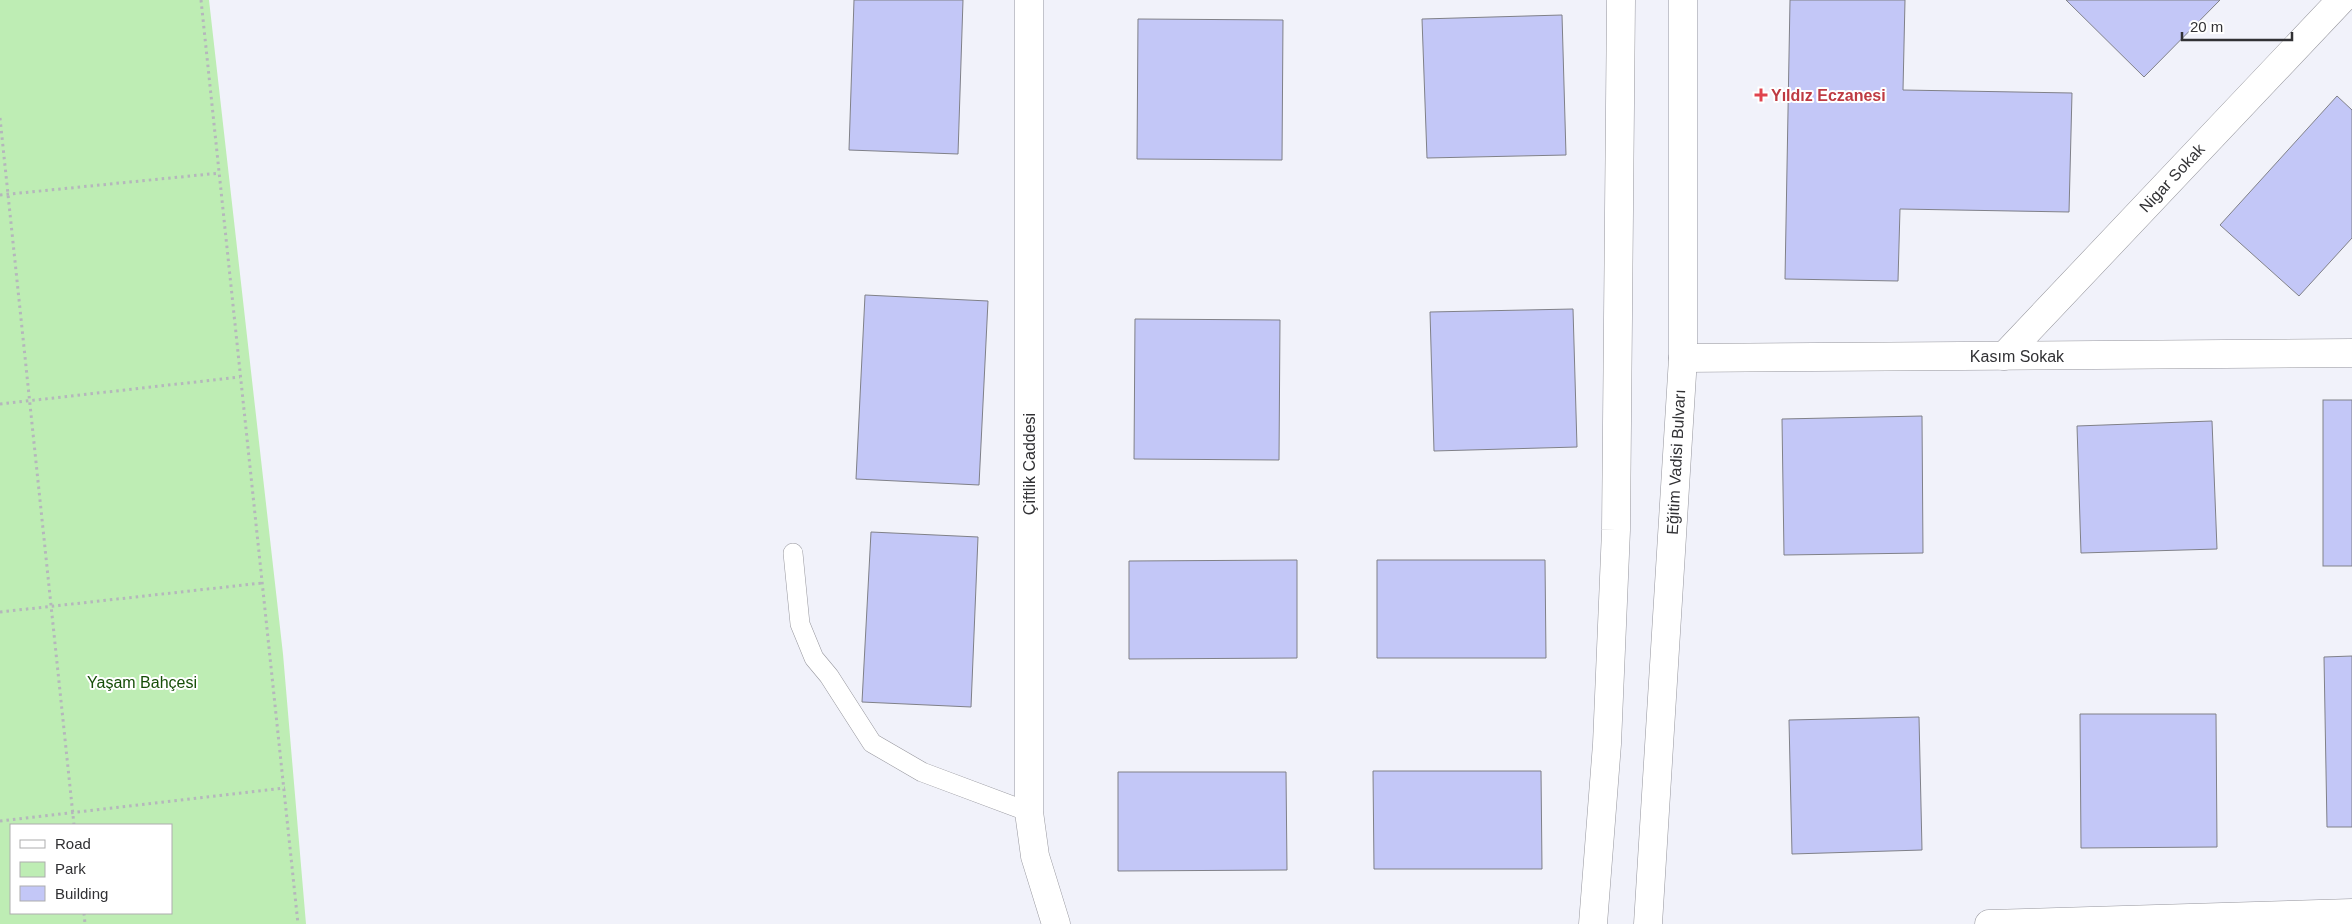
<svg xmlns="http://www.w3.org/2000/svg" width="2352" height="924" font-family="Helvetica,sans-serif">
<rect width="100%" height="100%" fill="#f1f2fa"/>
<path fill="#beedb4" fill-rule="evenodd" d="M0 0H209L283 654 306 924H0ZM11 825H171V913H11Z"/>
<g fill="#c3c7f7" stroke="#808188">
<polygon points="854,0 963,0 958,154 849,150"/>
<polygon points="1790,0 1905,0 1903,90 2072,93 2069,212 1900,209 1898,281 1785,279"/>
<polygon points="2066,0 2220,0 2144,77"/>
<polygon points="1562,15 1566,155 1427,158 1422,19"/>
<polygon points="1138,19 1283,20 1282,160 1137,159"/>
<polygon points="2337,96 2352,110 2352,238 2299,296 2220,225"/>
<polygon points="865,295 988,301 979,485 856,479"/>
<polygon points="1573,309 1577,447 1434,451 1430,312"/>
<polygon points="1135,319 1280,320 1279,460 1134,459"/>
<rect x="2323" y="400" width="29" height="166"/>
<polygon points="1922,416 1923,553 1784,555 1782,419"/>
<polygon points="2212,421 2217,549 2081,553 2077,426"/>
<polygon points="871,532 978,537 971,707 862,702"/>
<polygon points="1297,560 1297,658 1129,659 1129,561"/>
<polygon points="1377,560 1545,560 1546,658 1377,658"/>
<polygon points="2352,656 2352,827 2327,827 2324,657"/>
<polygon points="2080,714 2216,714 2217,847 2081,848"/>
<polygon points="1919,717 1922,850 1792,854 1789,720"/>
<polygon points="1373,771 1541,771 1542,869 1374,869"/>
<polygon points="1118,772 1286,772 1287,870 1118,871"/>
</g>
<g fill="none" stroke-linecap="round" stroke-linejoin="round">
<g stroke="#96969d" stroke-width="20">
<polyline id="lane" points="793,553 800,624 814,658 829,676 872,743 922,772 1029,812"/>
</g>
<g stroke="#96969d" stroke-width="29">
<g id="street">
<polyline points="2004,356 2341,0"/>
<polyline points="1683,358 2352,353"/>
<polyline points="1989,924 2352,913"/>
</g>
</g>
<g stroke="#96969d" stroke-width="29">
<g id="secondary">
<polyline points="1029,0 1029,812 1035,856 1056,924"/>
<polyline points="1593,924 1607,744 1616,530 1621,0"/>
<polyline points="1648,924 1683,358 1683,0"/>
</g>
</g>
<g stroke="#b5b6bc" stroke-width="3" stroke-dasharray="2.5 4" stroke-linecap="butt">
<polyline points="201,0 298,924"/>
<polyline points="0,118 74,825"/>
<polyline points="0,195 220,173"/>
<polyline points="0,404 240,377"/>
<polyline points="0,612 262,583"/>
<polyline points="0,821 285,788"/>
<polyline points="84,913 85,924"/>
</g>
<use href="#lane" stroke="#fff" stroke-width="19"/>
<use href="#street" stroke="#fff" stroke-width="28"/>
<use href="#secondary" stroke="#fff" stroke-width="28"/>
</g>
<path fill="#e0444e" stroke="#fff" stroke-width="2" d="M1758.5 87.5h5v5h5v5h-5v5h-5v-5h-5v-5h5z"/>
<g text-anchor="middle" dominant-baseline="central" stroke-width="4" stroke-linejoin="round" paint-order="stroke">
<g font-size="16" font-weight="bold" fill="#be3a42" stroke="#fff" text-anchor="start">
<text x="1771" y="95">Yıldız Eczanesi</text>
</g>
<g font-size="16" fill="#313134" stroke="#fff">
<text transform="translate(2172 178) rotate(-47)">Nigar Sokak</text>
<text x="2017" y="356">Kasım Sokak</text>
<text transform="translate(1676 462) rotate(-87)">Eğitim Vadisi Bulvarı</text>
<text transform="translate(1029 464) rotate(-90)">Çiftlik Caddesi</text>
</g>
<g font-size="16" fill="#154d07" stroke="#fff">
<text x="142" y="682">Yaşam Bahçesi</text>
</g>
</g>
<rect x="10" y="824" width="162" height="90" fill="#ffffff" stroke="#adadae"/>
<rect x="20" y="840" width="25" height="8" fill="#ffffff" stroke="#adadae"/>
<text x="55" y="849" font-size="15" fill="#313134">Road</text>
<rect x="20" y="862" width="25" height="15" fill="#beedb4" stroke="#adadae"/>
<text x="55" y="874" font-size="15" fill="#313134">Park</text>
<rect x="20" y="886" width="25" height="15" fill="#c3c7f7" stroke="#adadae"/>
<text x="55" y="899" font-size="15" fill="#313134">Building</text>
<path d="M2182 32v8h110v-8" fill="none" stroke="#313134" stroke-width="2.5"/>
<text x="2190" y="32" font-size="15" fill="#313134" stroke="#ffffff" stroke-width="4" paint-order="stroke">20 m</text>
</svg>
